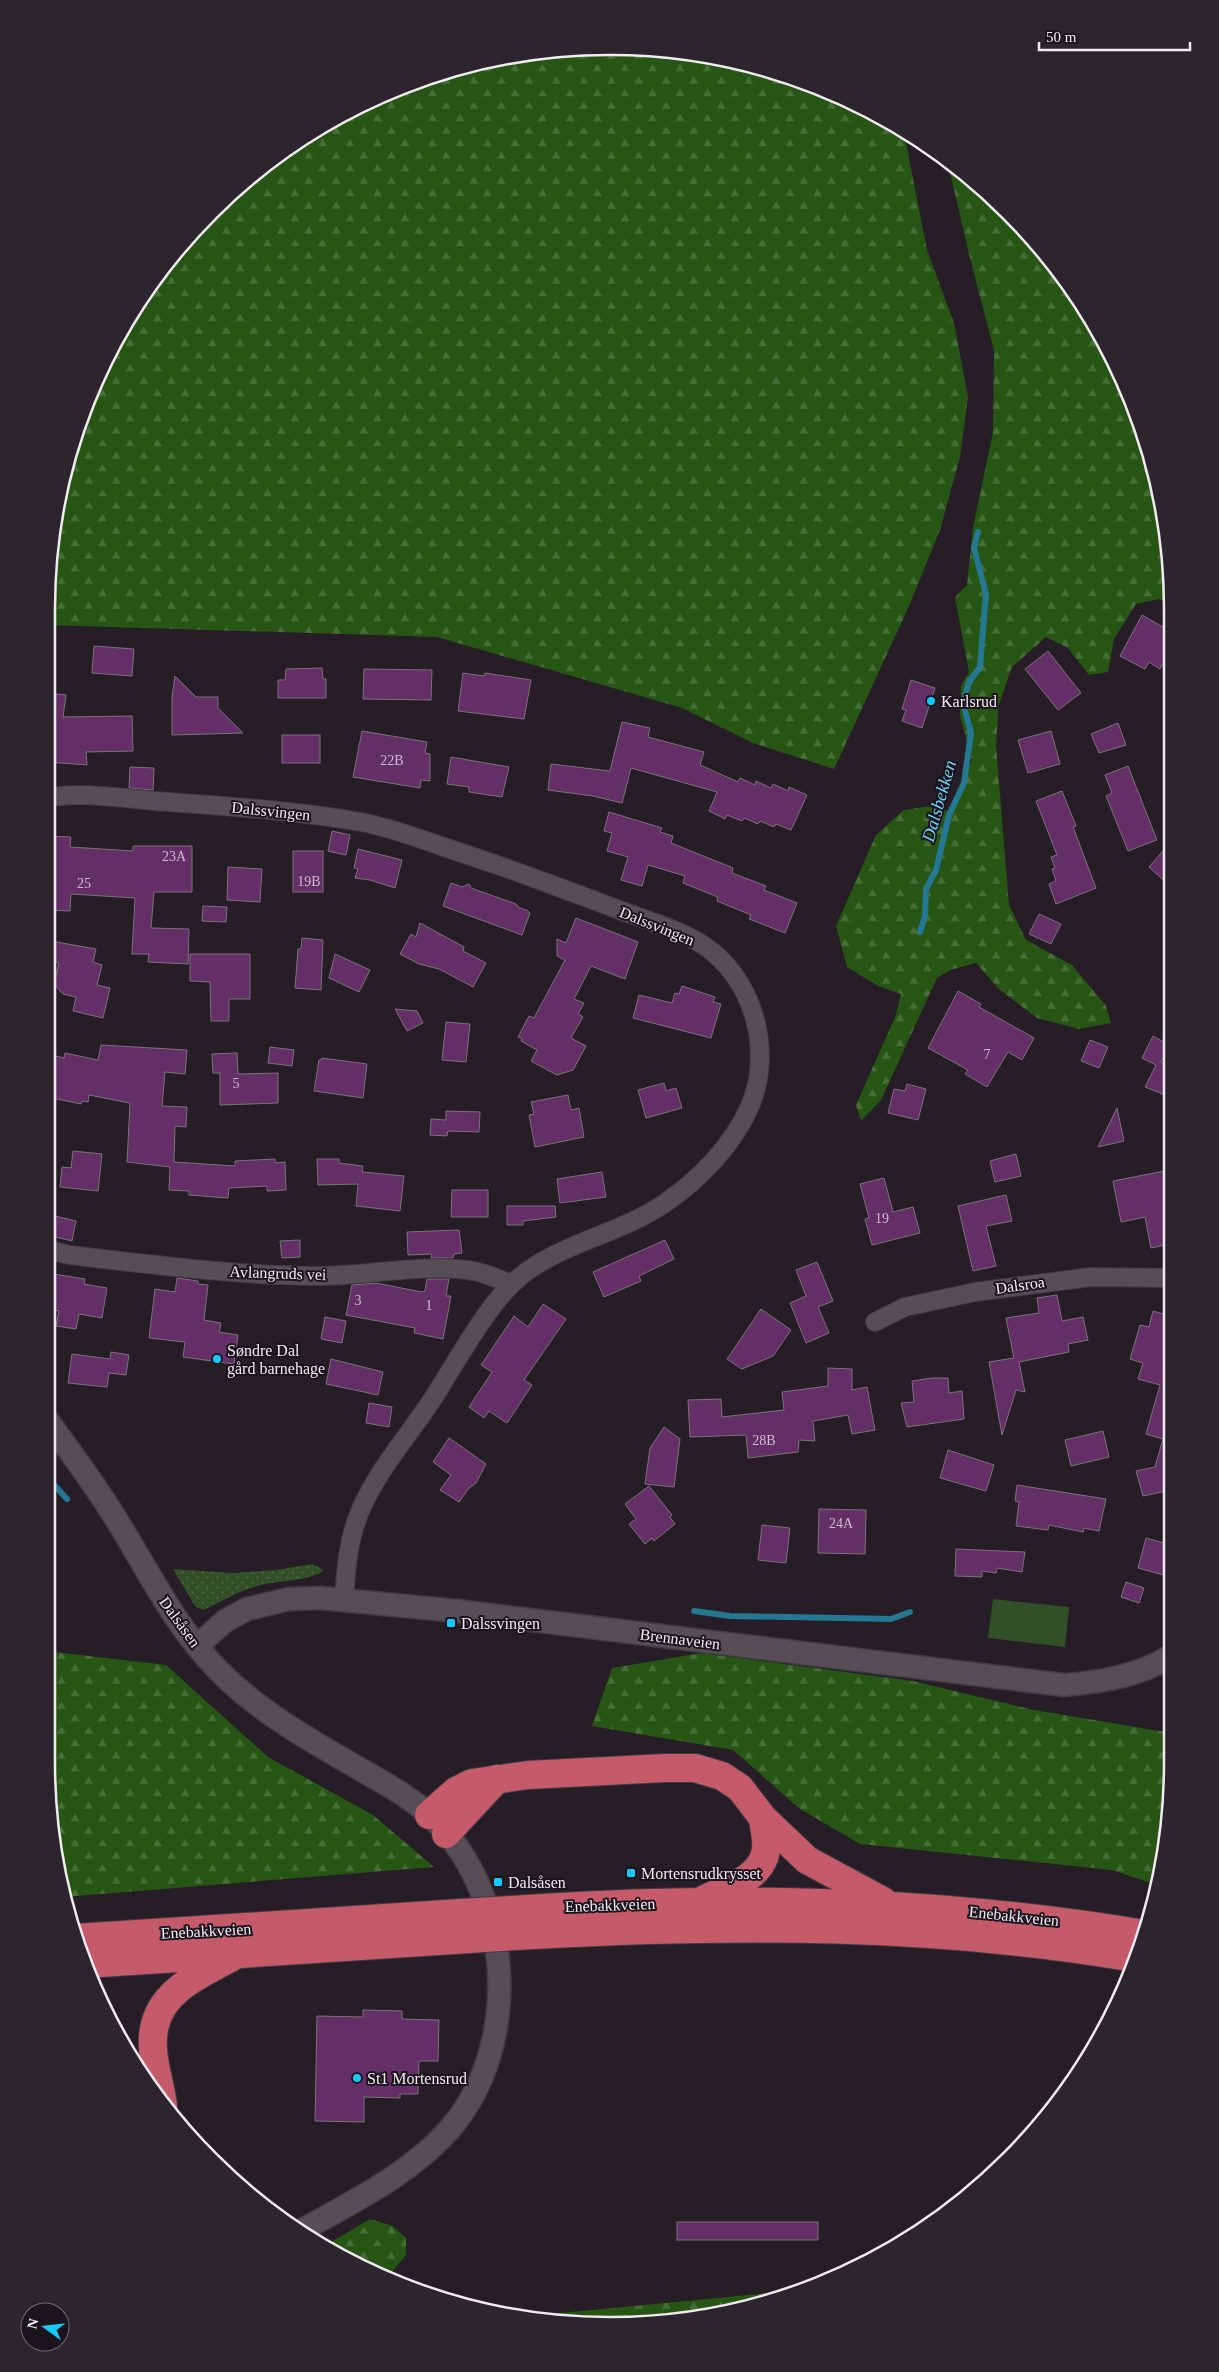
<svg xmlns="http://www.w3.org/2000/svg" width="1219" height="2372" font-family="Georgia,serif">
<defs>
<pattern id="grass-dots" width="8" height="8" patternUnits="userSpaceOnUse" patternTransform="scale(1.25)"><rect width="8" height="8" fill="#315027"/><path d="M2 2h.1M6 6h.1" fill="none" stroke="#4f6947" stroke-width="1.8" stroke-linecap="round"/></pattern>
<pattern id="forest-firs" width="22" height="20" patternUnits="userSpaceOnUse" patternTransform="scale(1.25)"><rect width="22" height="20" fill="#275614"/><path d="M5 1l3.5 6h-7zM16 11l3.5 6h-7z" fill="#476e37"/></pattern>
</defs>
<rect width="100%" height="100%" fill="#261d26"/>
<path fill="url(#grass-dots)" d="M313 1564 323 1570 322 1572C303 1582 278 1580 257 1586 238 1591 221 1602 203 1610L195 1606 173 1569 234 1573 276 1570Z"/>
<g fill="url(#forest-firs)">
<polygon points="646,47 755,65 858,104 904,133 927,250 954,323 968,397 960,457 940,530 909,606 834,769 753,743 682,708 437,637 47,625 47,573 65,464 104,361 162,267 238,186 328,122 428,76 536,51"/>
<polygon points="947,160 1057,267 1130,394 1168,536 1168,602 1159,599 1136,604 1114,639 1108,672 1089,675 1068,648 1046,637 1012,667 999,704 996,745 1009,905 1026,940 1072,965 1106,1006 1111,1023 1079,1029 1037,1018 999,989 976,963 950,970 937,978 881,1100 861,1121 856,1105 896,1015 901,994 878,986 847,967 836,926 876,835 904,810 931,806 948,811 972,760 960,716 961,686 969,672 955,597 967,585 973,528 993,432 994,350 970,258"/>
<path d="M46 1651 166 1665 268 1757 373 1815 434 1867 64 1897C43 1820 46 1731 46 1651Z"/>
<polygon points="702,1653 913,1681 1029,1709 1171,1733 1172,1799 1157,1885 1112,1870 860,1844 800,1809 733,1750 592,1726 612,1668"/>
<polygon points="370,2219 393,2226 406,2238 406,2255 386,2279 323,2247"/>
<polygon points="800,2290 756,2306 683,2321 573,2325 519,2317"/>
</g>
<polygon fill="#315027" points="993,1599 1069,1607 1065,1647 988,1638"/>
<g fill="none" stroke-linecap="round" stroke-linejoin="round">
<g stroke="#247892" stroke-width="6">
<polyline points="920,932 925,916 926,889 936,870 949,815 964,783 971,733 963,703 969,682 980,667 986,594 974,548 978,532"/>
<polyline points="47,1477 67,1499"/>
<polyline points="694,1611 730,1616 891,1619 910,1612"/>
</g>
</g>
<g fill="#632f66" stroke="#7c727c">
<polygon points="1142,615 1168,630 1168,655 1160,669 1149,662 1145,669 1120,656"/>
<polygon points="94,646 134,649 132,676 92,673"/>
<polygon points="1048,651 1081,693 1058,710 1025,669"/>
<polygon points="322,668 323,679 326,679 326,698 278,698 278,680 285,680 286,669"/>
<polygon points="364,669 432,670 431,700 363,699"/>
<polygon points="463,673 484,676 485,673 531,680 524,719 458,711"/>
<polygon points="175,676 196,697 218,697 218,708 243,733 172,735 172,697"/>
<polygon points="911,680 935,688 922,728 902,721 906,710 902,709"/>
<polygon points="47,693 66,695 63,717 132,716 133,751 86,752 87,765 47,762"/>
<polygon points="622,722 650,728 648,737 704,752 700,765 738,782 740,778 755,785 756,781 771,788 773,784 788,791 789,787 807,795 791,830 776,824 774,827 760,821 758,824 744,818 742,821 727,815 725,819 709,811 717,792 631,768 622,803 593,796 548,790 551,764 610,771"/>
<polygon points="1118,723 1126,745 1099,753 1091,734"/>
<polygon points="362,731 427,742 425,753 430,754 430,781 421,780 420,788 353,777"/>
<polygon points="1051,731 1060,764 1028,773 1018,740"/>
<rect x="282" y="735" width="38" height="28"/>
<polygon points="451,757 509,767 502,797 469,792 469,787 447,784"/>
<polygon points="1128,766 1157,840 1128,851 1106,796 1112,793 1105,775"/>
<polygon points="130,767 154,768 153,790 129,788"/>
<polygon points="1062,791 1076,826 1073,827 1096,888 1056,904 1049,884 1056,881 1052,869 1055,868 1051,857 1057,855 1036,801"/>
<polygon points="609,812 662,828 660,832 673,836 671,843 733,868 732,873 766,886 764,890 797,903 785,933 749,919 751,915 717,901 718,897 683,883 685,876 648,865 642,886 621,880 628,857 607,851 612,833 604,831"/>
<polygon points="332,831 350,835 346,855 328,851"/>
<polygon points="47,836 71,837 70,847 133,851 133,846 192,846 192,892 154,892 151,928 189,929 188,964 148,962 149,954 132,954 135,898 71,894 70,911 47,910"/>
<polygon points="1169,844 1169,885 1149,867"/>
<polygon points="358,849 402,860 395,888 370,880 355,878 358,869 354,868"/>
<rect x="293" y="851" width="30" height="41"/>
<polygon points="228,867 262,869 260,902 227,900"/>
<polygon points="451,883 462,887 469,884 471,888 516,904 518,907 528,911 530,913 522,935 443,906"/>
<polygon points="203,906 227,907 226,922 202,921"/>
<polygon points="1039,914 1061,924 1051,944 1029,934"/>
<polygon points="576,918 638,942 625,979 591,966 574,999 584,1003 578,1014 583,1017 571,1038 586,1046 573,1070 557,1075 531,1061 537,1050 521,1041 522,1039 518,1037 529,1016 534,1018 565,960 557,956 557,939 566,943"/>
<polygon points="420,923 464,947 463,951 486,963 473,987 439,969 419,964 400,954 411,934 416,937"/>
<polygon points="302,938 323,940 321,990 295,988 298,949 301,949"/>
<polygon points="51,941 96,949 93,962 102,965 97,985 110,988 103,1018 73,1011 76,997 63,994 54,984 59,963 47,960"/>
<polygon points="190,954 250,954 250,999 229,999 229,1021 211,1021 210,982 190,981"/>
<polygon points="335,954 370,970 359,992 329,978"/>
<polygon points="682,986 715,997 713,1002 721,1004 711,1038 633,1018 639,995 672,1003 675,993 679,994"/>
<polygon points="958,991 981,1004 979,1007 1034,1038 1022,1060 1008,1052 987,1087 965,1074 968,1070 928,1048"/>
<polygon points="395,1009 417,1011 423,1023 407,1031"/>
<polygon points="446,1022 470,1024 466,1062 442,1060"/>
<polygon points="1153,1036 1169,1045 1161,1062 1169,1067 1170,1097 1145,1087 1156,1065 1142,1058"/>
<polygon points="1090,1040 1108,1047 1099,1068 1081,1061"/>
<polygon points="101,1045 187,1050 185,1074 165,1072 162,1106 187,1107 186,1127 175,1126 174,1162 235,1166 235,1161 275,1159 275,1163 285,1162 286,1190 267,1191 267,1186 229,1188 228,1198 189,1195 189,1191 169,1190 170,1167 127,1162 130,1103 89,1095 88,1102 82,1101 81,1104 47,1097 47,1054 64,1058 65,1053 98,1060"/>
<polygon points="270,1047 294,1050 292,1066 268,1063"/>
<polygon points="237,1053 238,1074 278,1073 278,1103 220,1105 220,1073 213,1073 212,1054"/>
<polygon points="322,1058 367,1064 363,1098 314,1091 319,1060 321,1060"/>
<polygon points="664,1083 666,1091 676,1088 682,1108 646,1118 638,1090"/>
<polygon points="907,1084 926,1089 918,1120 888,1113 894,1089 905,1091"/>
<polygon points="568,1095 571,1110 579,1108 584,1137 535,1147 529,1115 534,1114 531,1102"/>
<polygon points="1117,1108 1124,1141 1098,1147"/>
<polygon points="446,1111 480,1112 479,1132 448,1131 447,1136 430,1135 431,1119 446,1120"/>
<polygon points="73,1151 102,1154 98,1191 60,1187 62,1167 71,1168"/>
<polygon points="1016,1154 1021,1176 995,1182 990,1161"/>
<polygon points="317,1159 339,1159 339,1163 363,1166 362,1172 404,1176 400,1211 356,1206 358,1184 318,1185"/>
<polygon points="1170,1170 1170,1244 1151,1248 1145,1217 1121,1222 1113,1181"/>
<polygon points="602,1172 606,1197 560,1203 557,1179"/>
<polygon points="884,1178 893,1212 913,1207 920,1233 872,1245 865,1219 869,1218 860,1184"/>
<polygon points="452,1190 488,1190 488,1217 451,1217"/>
<polygon points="1006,1195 1012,1221 986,1226 996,1266 973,1271 958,1206"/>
<polygon points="507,1206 555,1206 556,1217 523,1221 523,1225 507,1225"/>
<polygon points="55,1216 76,1221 72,1241 51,1236"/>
<polygon points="459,1230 462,1253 454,1254 453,1258 431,1258 432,1254 408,1255 407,1232"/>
<polygon points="300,1240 300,1257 282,1258 280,1241"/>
<polygon points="665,1240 674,1259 639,1276 641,1281 604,1297 593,1272"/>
<polygon points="817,1262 833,1301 818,1307 829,1333 806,1343 790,1303 806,1296 796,1270"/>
<polygon points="47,1273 85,1279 84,1284 107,1288 102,1318 79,1314 76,1329 56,1326 59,1311 47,1309"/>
<polygon points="177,1278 198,1281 198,1284 208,1285 204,1320 221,1323 219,1332 238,1335 234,1364 183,1357 185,1342 149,1338 155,1289 175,1292"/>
<polygon points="427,1279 449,1279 446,1296 451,1296 443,1339 414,1333 415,1328 346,1315 352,1285 376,1283 422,1292 425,1291"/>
<polygon points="1057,1295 1062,1321 1083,1317 1088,1340 1068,1344 1069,1352 1019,1362 1025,1392 1016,1390 1002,1435 989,1362 1014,1358 1006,1318 1039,1313 1037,1298"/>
<polygon points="543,1304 566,1319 524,1380 532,1385 507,1423 489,1411 484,1418 469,1407 492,1372 481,1365 514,1316 528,1327"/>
<polygon points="761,1309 791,1330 773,1356 742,1369 727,1359"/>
<polygon points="1153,1311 1170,1316 1170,1341 1163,1366 1170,1366 1171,1490 1143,1496 1136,1471 1155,1467 1163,1439 1146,1434 1160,1385 1138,1379 1143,1363 1130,1359 1140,1325 1149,1327"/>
<polygon points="325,1317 346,1321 342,1343 321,1339"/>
<polygon points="111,1352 129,1355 126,1375 109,1373 107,1387 68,1383 72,1354 110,1359"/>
<polygon points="331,1359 383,1372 378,1395 326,1384"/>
<polygon points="828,1368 852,1369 852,1390 867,1387 875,1430 852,1434 848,1415 813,1421 815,1441 799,1440 798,1452 748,1458 746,1435 690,1437 688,1400 721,1399 722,1417 784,1410 782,1392 828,1386"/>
<polygon points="932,1378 948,1378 949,1393 962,1391 964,1419 907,1427 901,1403 914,1402 912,1381"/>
<polygon points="369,1403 392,1407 389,1427 366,1423"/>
<polygon points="664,1427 680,1439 674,1487 645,1484 650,1448"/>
<polygon points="1103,1431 1109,1457 1071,1466 1065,1440"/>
<polygon points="449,1438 486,1464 476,1483 469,1488 459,1502 440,1490 451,1475 433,1462"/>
<polygon points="948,1450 994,1465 986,1491 940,1478"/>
<polygon points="1017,1485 1106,1499 1099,1531 1084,1528 1083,1532 1049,1525 1048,1530 1016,1526 1019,1502 1015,1501"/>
<polygon points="649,1486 672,1515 670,1517 675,1524 654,1541 652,1538 645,1544 629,1524 636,1519 625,1504"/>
<polygon points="819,1509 866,1510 865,1554 818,1553"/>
<polygon points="762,1525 790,1528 786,1563 758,1560"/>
<polygon points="1146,1538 1171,1545 1171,1577 1138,1568"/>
<polygon points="956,1549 1025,1552 1022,1572 997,1568 996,1573 982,1571 982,1577 955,1576"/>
<polygon points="1126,1582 1144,1588 1139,1603 1121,1597"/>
<polygon points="363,2010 402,2011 402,2019 439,2020 438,2061 419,2061 418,2094 400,2094 400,2098 364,2097 364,2122 315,2121 317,2016 363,2017"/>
<rect x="677" y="2222" width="141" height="18"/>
</g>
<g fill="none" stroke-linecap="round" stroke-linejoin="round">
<g stroke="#413a41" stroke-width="20">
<g id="minor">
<path d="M47 798C81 791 120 798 154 801 222 806 294 810 361 822 388 827 415 837 441 846 473 857 505 867 536 879 567 890 598 902 630 914 653 922 679 930 700 943 753 975 774 1050 750 1106 733 1145 699 1180 665 1203 619 1235 557 1243 515 1281 486 1307 454 1366 432 1400 408 1436 378 1470 361 1509 348 1538 346 1569 344 1600"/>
<path d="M47 1246 53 1251 70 1255C152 1265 234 1275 316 1276 366 1276 417 1264 468 1270 482 1272 497 1278 511 1284"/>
<polyline points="875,1322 905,1307 975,1292 1091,1277 1170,1278"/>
</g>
</g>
<g stroke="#413a41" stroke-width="25">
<g id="tertiary">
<path d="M47 1420C75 1458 103 1496 127 1537 155 1584 180 1632 219 1671 257 1710 306 1738 353 1765 377 1779 404 1793 426 1812 513 1888 525 2043 449 2130 410 2174 352 2202 301 2231"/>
<path d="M197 1646 225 1621 247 1609 289 1599 321 1598 457 1611 1064 1685C1103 1682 1138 1676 1171 1656"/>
</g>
</g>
<g stroke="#413a41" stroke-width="30">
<g id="trunk">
<polyline points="429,1815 456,1791 472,1783 528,1775 665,1768 695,1768 722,1776 740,1788 763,1818 807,1860 883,1901"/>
<polyline points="446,1834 497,1779"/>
<path d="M705 1899C727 1888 763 1878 766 1849 767 1839 764 1828 763 1818"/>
<path d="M527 1909C733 1895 940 1900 1144 1934"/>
<path d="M533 1935C734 1924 936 1924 1135 1958"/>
<polyline points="75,1938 461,1913"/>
<polyline points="85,1964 469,1939"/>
<path d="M163 2106C161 2087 154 2068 153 2049 149 1996 192 1979 232 1957"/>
</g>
</g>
<use href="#minor" stroke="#574d57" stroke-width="18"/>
<use href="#tertiary" stroke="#574d57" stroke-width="22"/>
<use href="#trunk" stroke="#c45a6a" stroke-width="28"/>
<g stroke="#413a41" stroke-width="30" stroke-linecap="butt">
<g id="trunk-bridge">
<polyline points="461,1913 527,1909"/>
<polyline points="469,1939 533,1935"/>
</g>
</g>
<use href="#trunk-bridge" stroke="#c45a6a" stroke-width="28"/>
</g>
<g fill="#15cafb" stroke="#1c141d" stroke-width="2">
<circle cx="931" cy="701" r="5"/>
<circle cx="217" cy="1359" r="5"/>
<rect x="446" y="1618" width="10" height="10" rx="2.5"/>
<rect x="626" y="1868" width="10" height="10" rx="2.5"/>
<rect x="493" y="1877" width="10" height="10" rx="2.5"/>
<circle cx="357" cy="2078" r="5"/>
</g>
<g text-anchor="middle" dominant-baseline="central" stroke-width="4" stroke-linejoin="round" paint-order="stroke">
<g font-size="14" fill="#cebcce">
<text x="392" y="760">22B</text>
<text x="174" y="856">23A</text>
<text x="309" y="881">19B</text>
<text x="84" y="883">25</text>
<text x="987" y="1054">7</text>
<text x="236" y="1083">5</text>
<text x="882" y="1218">19</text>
<text x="358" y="1300">3</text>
<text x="429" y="1305">1</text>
<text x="764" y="1440">28B</text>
<text x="841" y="1523">24A</text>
</g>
<g font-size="16" fill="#f1ebf1" stroke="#1c141d" text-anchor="start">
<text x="941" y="701">Karlsrud</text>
<text x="227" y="1350">Søndre Dal<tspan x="227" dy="18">gård barnehage</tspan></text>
<text x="461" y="1623">Dalssvingen</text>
<text x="641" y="1873">Mortensrudkrysset</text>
<text x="508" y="1882">Dalsåsen</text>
<text x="367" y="2078">St1 Mortensrud</text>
</g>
<g font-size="16" fill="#f1ebf1" stroke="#1c141d">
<text transform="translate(271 811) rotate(6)">Dalssvingen</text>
<text transform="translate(657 926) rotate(22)">Dalssvingen</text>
<text transform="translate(278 1273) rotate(2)">Avlangruds vei</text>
<text transform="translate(1020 1285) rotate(-8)">Dalsroa</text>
<text transform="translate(180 1622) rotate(54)">Dalsåsen</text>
<text transform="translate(680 1639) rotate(7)">Brennaveien</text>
<text transform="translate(610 1905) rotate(-2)">Enebakkveien</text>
<text transform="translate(1014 1916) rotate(6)">Enebakkveien</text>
<text transform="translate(206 1931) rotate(-3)">Enebakkveien</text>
</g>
<g font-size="18" font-style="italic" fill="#6ad6fa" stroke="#1c141d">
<text transform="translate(939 801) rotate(-74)">Dalsbekken</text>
</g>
</g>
<path d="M0 0H1219V2372H0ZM609 55H610A554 554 0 0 1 1164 609V1763A554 554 0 0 1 610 2317H609A554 554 0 0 1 55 1763V609A554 554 0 0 1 609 55Z" fill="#2d252e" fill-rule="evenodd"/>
<path fill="none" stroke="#f1ebf1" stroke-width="2.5" d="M609 55H610A554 554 0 0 1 1164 609V1763A554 554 0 0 1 610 2317H609A554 554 0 0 1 55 1763V609A554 554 0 0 1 609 55Z"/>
<g transform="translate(45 2327) rotate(285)"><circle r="24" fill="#1c141d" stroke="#716a72"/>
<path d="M0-4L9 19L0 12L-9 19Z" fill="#15cafb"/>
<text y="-8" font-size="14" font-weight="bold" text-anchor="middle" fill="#f1ebf1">N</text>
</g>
<path d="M1039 42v8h151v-8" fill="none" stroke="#f1ebf1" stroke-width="2.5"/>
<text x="1046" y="42" font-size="15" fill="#f1ebf1" stroke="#1c141d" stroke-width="4" paint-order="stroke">50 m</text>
</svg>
